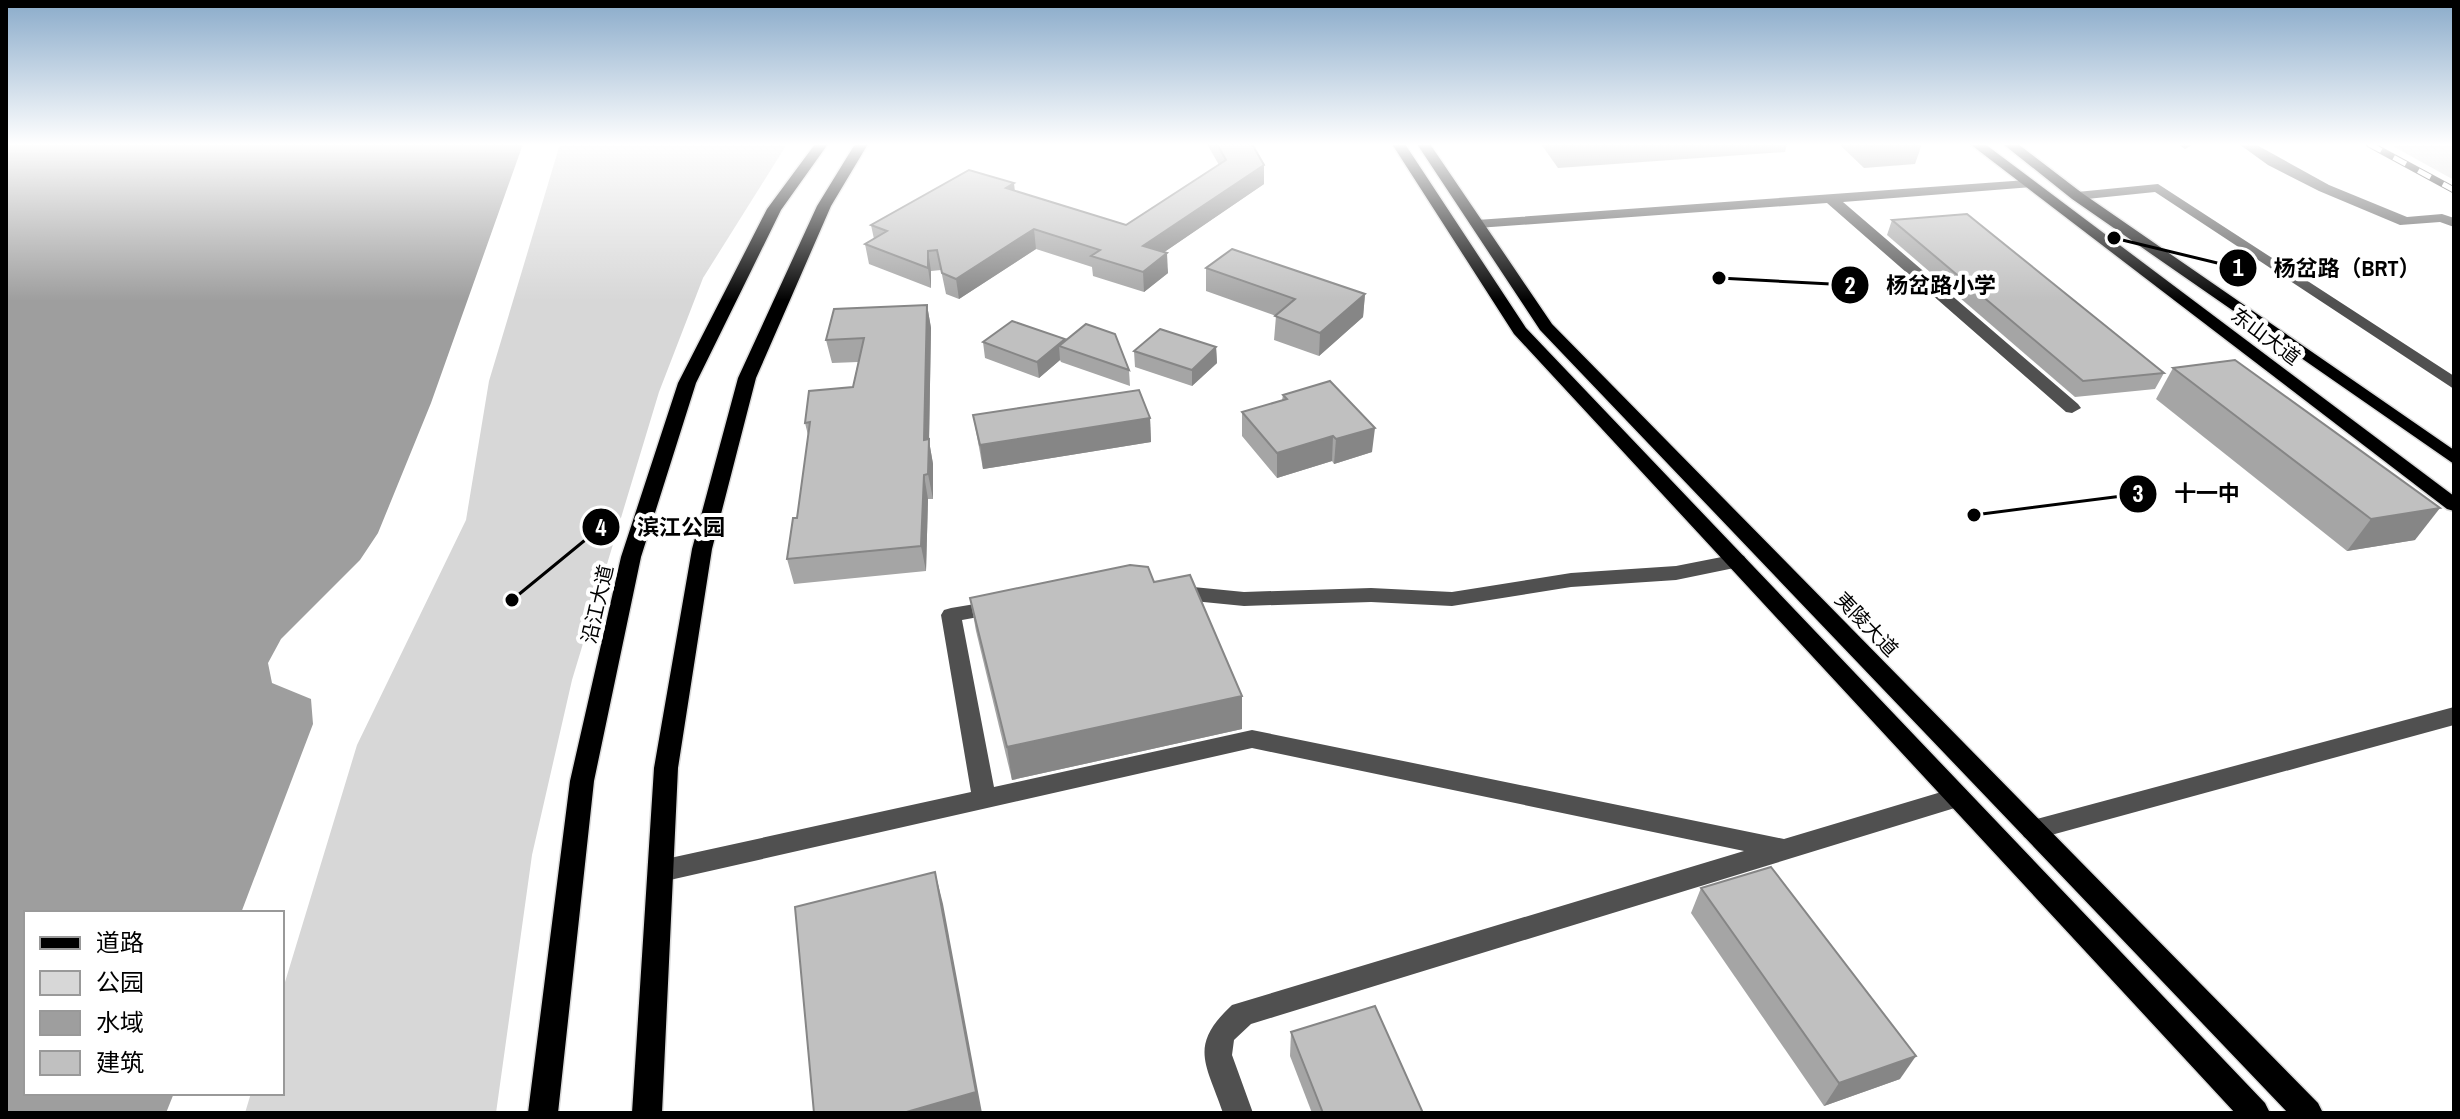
<svg xmlns="http://www.w3.org/2000/svg" width="2460" height="1119" font-family="'Archivo Narrow','Noto Sans SC',sans-serif">
<rect width="100%" height="100%" fill="#fff"/>
<g fill="#d7d7d7">
<polygon points="560,144 787,144 703,278 659,392 572,680 532,855 496,1113 245,1113 251,1093 282,1093 282,992 357,745 466,520 489,381"/>
<polygon points="2389,144 2454,144 2454,180"/>
</g>
<polygon fill="#9e9e9e" points="6,144 523,144 431,403 378,533 360,560 281,639 268,663 272,683 311,699 313,724 241,913 26,913 26,1093 174,1093 166,1113 6,1113"/>
<g fill="none" stroke-linecap="round" stroke-linejoin="round">
<g stroke="#dbdbdb" stroke-width="3">
<g id="major">
<polygon points="815,144 828,144 781,210 696,383 641,557 594,781 558,1113 528,1113 570,781 621,557 678,383 767,209"/>
<polygon points="855,144 868,144 831,206 756,378 712,549 678,768 662,1113 632,1113 654,768 692,549 738,378 817,206"/>
<polygon points="1392,144 1405,144 1526,328 2265,1103 2270,1113 2235,1113 1514,334"/>
<polygon points="1417,144 1430,144 1552,324 2318,1103 2323,1113 2288,1113 1540,330"/>
<polygon points="1970,144 1985,144 2454,496 2454,511 2447,509"/>
<polygon points="2003,144 2018,144 2082,193 2454,450 2454,464 2072,199"/>
</g>
</g>
<g fill="#505050" fill-rule="evenodd">
<polygon points="2178,144 2191,144 2192,145 2185,149"/>
<polygon points="2239,144 2255,144 2329,185 2407,217 2442,214 2454,218 2454,227 2440,222 2400,225 2319,191 2268,165"/>
<polygon points="2027,180 2032,181 2032,187 1843,202 2078,404 2081,408 2072,413 2066,412 1827,203 1477,228 1470,224 1477,220"/>
<polygon points="2158,184 2454,376 2454,389 2155,192 2077,200 2070,196 2077,192"/>
<polygon points="1737,554 1744,556 1747,561 1744,566 1676,580 1571,587 1452,606 1371,602 1244,606 1173,599 1166,597 1163,592 1166,587 1173,585 1244,592 1371,588 1452,592 1571,573 1676,566"/>
<path d="M999 600 1006 602 1009 607 1006 612 962 620 994 787 1252 730 1784 839 1958 787 1966 790 1970 797 1966 804 1958 807 1251 1024 1234 1040 1232 1055 1253 1113H1223C1206 1063 1188 1046 1232 1005L1744 851 1252 748 661 882 652 878 648 871 652 864 661 860 971 792 941 615 944 610 951 608Z"/>
<polygon points="2454,707 2454,725 2033,840 2024,837 2021,830 2024,823 2033,820"/>
</g>
<use href="#major" fill="#000" fill-rule="evenodd"/>
<g stroke="#000" stroke-width="7">
<polyline id="rail" points="2369,144 2454,190"/>
</g>
<use href="#rail" stroke="#fff" stroke-width="5" stroke-dasharray="14" stroke-linecap="butt"/>
</g>
<g fill="#a5a5a5">
<polygon points="1207,144 1252,144 1264,184 1164,252 1168,273 1144,292 1093,276 1092,267 1036,249 959,299 946,294 941,270 931,271 931,288 869,264 865,244 874,239 871,225 1014,183 1014,191 1126,225 1219,165"/>
<polygon points="1541,144 1787,144 1785,152 1558,168"/>
<polygon points="1839,144 1922,144 1915,164 1864,168"/>
<polygon points="1892,220 2164,373 2155,389 2075,397 1887,235"/>
<polygon points="1206,268 1365,294 1363,317 1319,356 1274,340 1276,316 1206,291"/>
<polygon points="927,305 931,328 929,441 933,464 933,499 928,499 926,571 794,584 787,559 797,518 808,435 805,423 853,387 858,362 832,363 826,340"/>
<polygon points="1065,339 1065,341 1129,370 1130,386 1061,362 1060,360 1039,378 985,358 983,342"/>
<polygon points="1216,347 1217,363 1192,386 1135,367 1134,351"/>
<polygon points="2173,368 2415,540 2347,551 2156,399"/>
<polygon points="1283,395 1372,452 1334,464 1332,461 1277,478 1242,436 1242,412 1282,400"/>
<polygon points="973,415 1150,418 1151,442 983,469"/>
<polygon points="1154,582 1242,729 1012,780 976,631 970,598"/>
<polygon points="1701,888 1900,1079 1824,1106 1691,913"/>
<polygon points="1291,1032 1423,1113 1312,1113 1290,1056"/>
</g>
<g fill="#868686">
<polygon points="1264,165 1264,184 1144,266 1143,246"/>
<polygon points="1014,183 1016,202 1006,188"/>
<polygon points="1034,229 1036,249 959,299 956,279"/>
<polygon points="928,251 931,271 931,288 928,268"/>
<polygon points="1167,253 1168,273 1144,292 1143,272"/>
<polygon points="1365,294 1363,317 1319,356 1320,333"/>
<polygon points="927,305 931,328 929,441 933,464 933,499 928,474 924,440"/>
<polygon points="1065,339 1066,348 1059,346 1060,360 1039,378 1037,362"/>
<polygon points="1216,347 1217,363 1192,386 1192,370"/>
<polygon points="1150,418 1151,442 983,469 980,445"/>
<polygon points="1375,428 1372,452 1334,464 1336,439"/>
<polygon points="1333,436 1332,461 1277,478 1277,453"/>
<polygon points="924,475 928,499 926,571 921,546"/>
<polygon points="2440,508 2415,540 2347,551 2371,519"/>
<polygon points="1242,696 1242,729 1012,780 1007,747"/>
<polygon points="935,872 943,904 982,1113 903,1113"/>
<polygon points="1916,1056 1900,1079 1824,1106 1839,1083"/>
</g>
<g fill="#c0c0c0" stroke="#868686" stroke-width="2">
<polygon points="1217,144 1252,144 1264,165 1143,246 1167,253 1143,272 1091,256 1100,250 1034,229 956,279 942,273 937,250 928,251 928,268 865,244 887,231 871,225 969,170 1014,183 1006,188 1126,225 1226,160"/>
<polygon points="1869,144 1904,144 1871,146"/>
<polygon points="1967,214 2164,373 2083,381 1892,220"/>
<polygon points="1232,249 1365,294 1320,333 1275,316 1295,299 1206,268"/>
<polygon points="927,305 924,440 929,439 928,474 924,475 921,546 787,559 793,518 797,518 810,422 805,423 809,391 853,387 864,338 826,340 834,309"/>
<polygon points="1012,321 1065,339 1037,362 983,342"/>
<polygon points="1086,324 1115,334 1129,370 1059,346"/>
<polygon points="1160,329 1216,347 1192,370 1134,351"/>
<polygon points="2235,360 2440,508 2371,519 2173,368"/>
<polygon points="1330,381 1375,428 1336,439 1333,436 1277,453 1242,412 1287,399 1283,395"/>
<polygon points="1139,390 1150,418 980,445 973,415"/>
<polygon points="1130,565 1148,567 1154,582 1190,575 1242,696 1007,747 970,598"/>
<polygon points="1771,867 1916,1056 1839,1083 1701,888"/>
<polygon points="935,872 976,1092 903,1113 814,1113 795,907"/>
<polygon points="1375,1006 1423,1113 1323,1113 1291,1032"/>
</g>
<linearGradient id="sky" x2="0" y2="1"><stop stop-color="#8aabca"/><stop offset="0.48" stop-color="#fff"/><stop offset="1" stop-color="#fff" stop-opacity="0"/></linearGradient>
<rect width="2460" height="301" fill="url(#sky)"/>
<g text-anchor="middle" dominant-baseline="central" stroke-width="8" stroke-linejoin="round" paint-order="stroke">
<g font-size="20" fill="#000" stroke="#fff">
<text transform="translate(2266 336) rotate(37)">东山大道</text>
<text transform="translate(597 604) rotate(-77)">沿江大道</text>
<text transform="translate(1867 624) rotate(46)">夷陵大道</text>
</g>
</g>
<path fill="none" stroke="#000" stroke-width="3" d="M2114 238L2238 268M1719 278L1850 285M1974 515L2138 494M512 600L601 527"/>
<g fill="#000" stroke="#fff" stroke-width="3">
<circle cx="2114" cy="238" r="8"/>
<circle cx="1719" cy="278" r="8"/>
<circle cx="1974" cy="515" r="8"/>
<circle cx="512" cy="600" r="8"/>
<circle cx="2238" cy="268" r="20"/>
<circle cx="1850" cy="285" r="20"/>
<circle cx="2138" cy="494" r="20"/>
<circle cx="601" cy="527" r="20"/>
</g>
<g font-size="24" text-anchor="middle" font-weight="bold" fill="#fff">
<text x="2238" y="276">1</text>
<text x="1850" y="294">2</text>
<text x="2138" y="502">3</text>
<text x="601" y="536">4</text>
</g>
<g font-size="22" text-anchor="middle" font-weight="bold" fill="#000" stroke="#fff" stroke-width="8" stroke-linejoin="round" paint-order="stroke">
<text x="2347" y="276">杨岔路（BRT）</text>
<text x="1941" y="293">杨岔路小学</text>
<text x="2207" y="501">十一中</text>
<text x="681" y="535">滨江公园</text>
</g>
<rect width="2460" height="1119" fill="none" stroke="#000000" stroke-width="16"/>
<rect x="24" y="911" width="260" height="184" fill="#ffffff" stroke="#999999" stroke-width="2"/>
<rect x="40" y="937" width="40" height="12" fill="#000000" stroke="#999999" stroke-width="2"/>
<text x="96" y="951" font-size="24" fill="#000000">道路</text>
<rect x="40" y="971" width="40" height="24" fill="#d7d7d7" stroke="#999999" stroke-width="2"/>
<text x="96" y="991" font-size="24" fill="#000000">公园</text>
<rect x="40" y="1011" width="40" height="24" fill="#9e9e9e" stroke="#999999" stroke-width="2"/>
<text x="96" y="1031" font-size="24" fill="#000000">水域</text>
<rect x="40" y="1051" width="40" height="24" fill="#c0c0c0" stroke="#999999" stroke-width="2"/>
<text x="96" y="1071" font-size="24" fill="#000000">建筑</text>
</svg>
